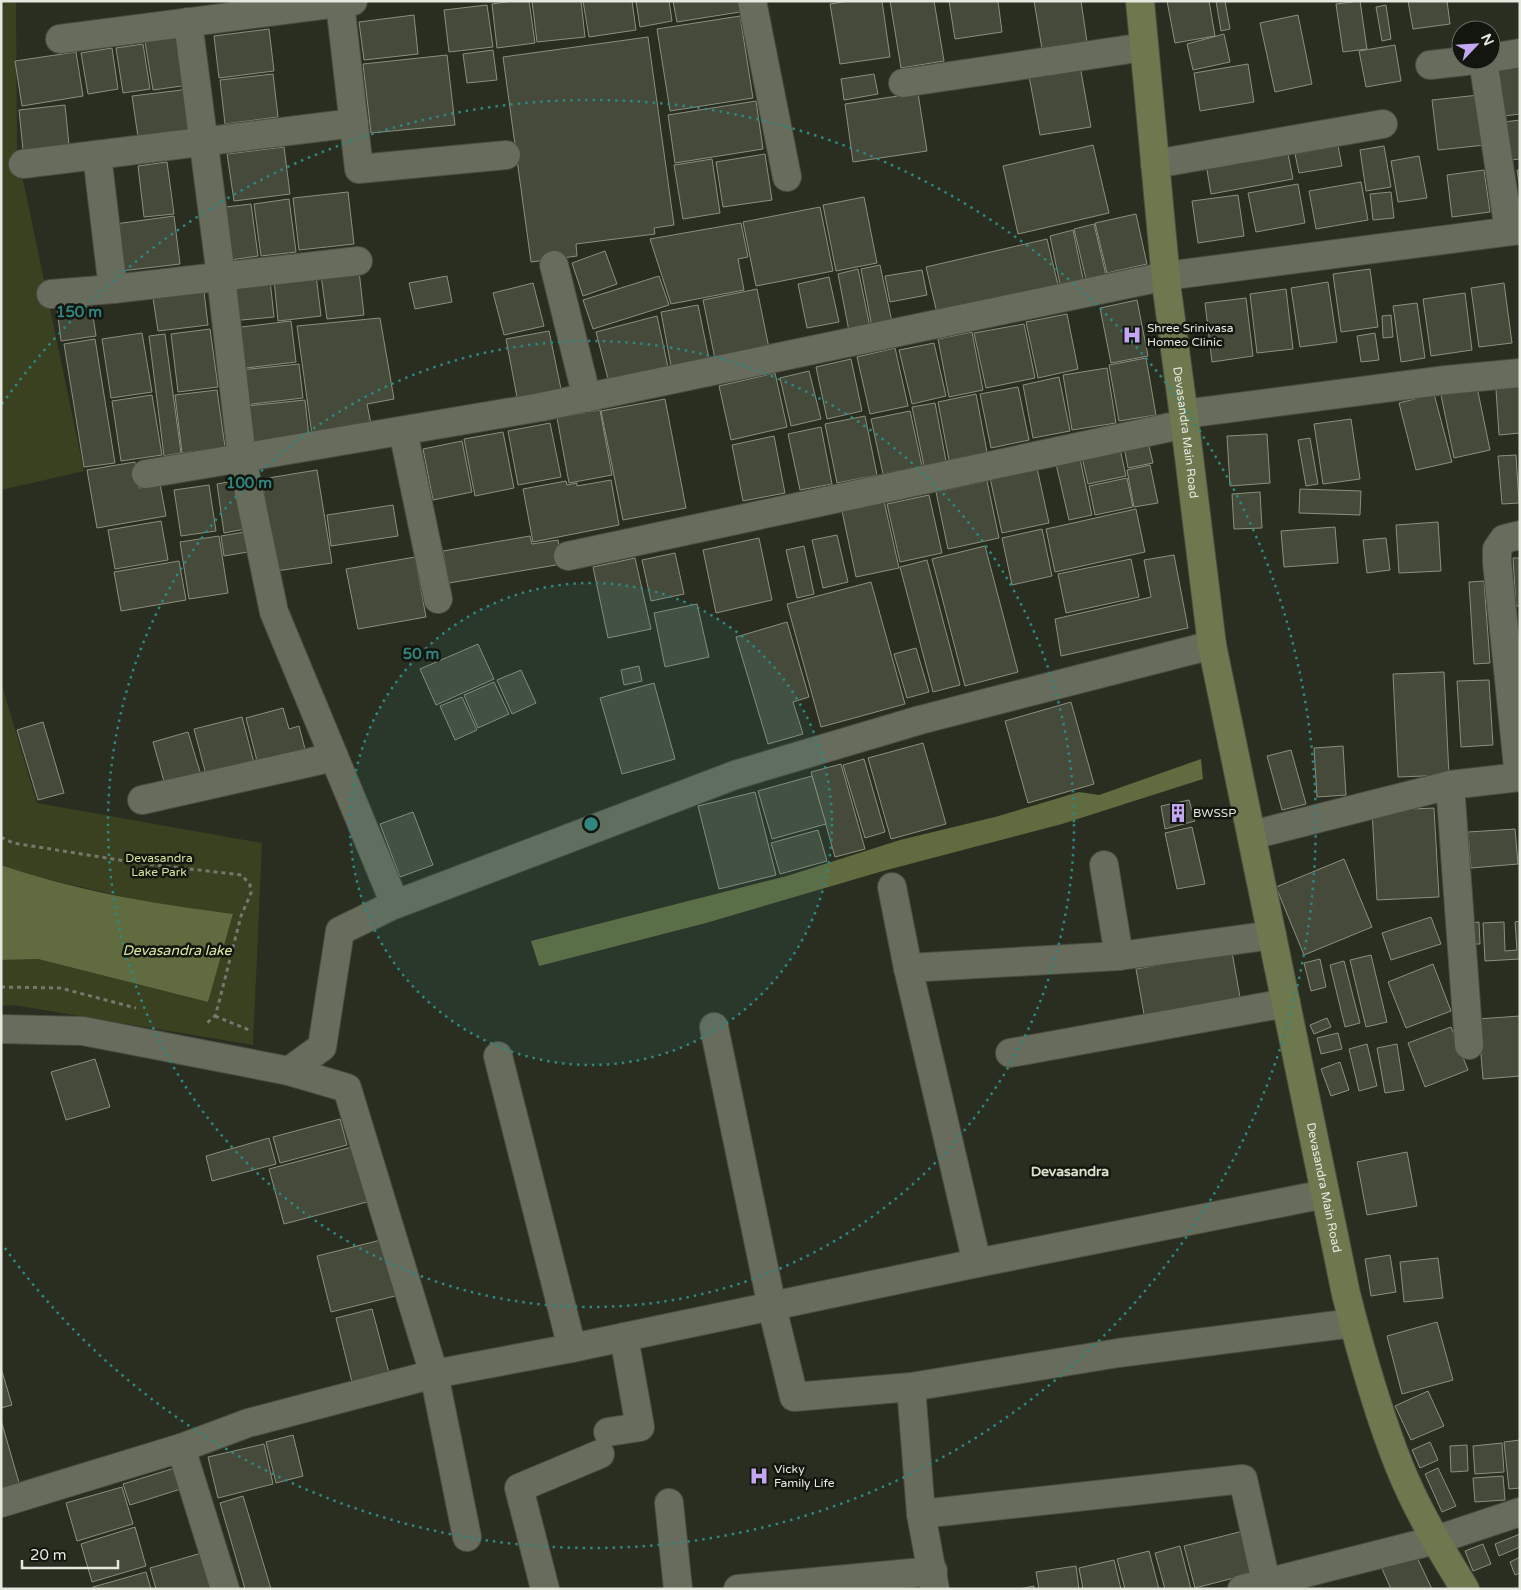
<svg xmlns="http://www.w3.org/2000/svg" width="1521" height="1590" font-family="'Varela Round',sans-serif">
<rect width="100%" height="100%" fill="#2a2e20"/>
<g fill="#394121">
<polygon points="1,1 16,1 17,151 84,471 1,490"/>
<polygon points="1,682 37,803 262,843 253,1045 14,1005 1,1006 1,960 38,959 208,1002 233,915 152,903 32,876 1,865"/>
</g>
<g fill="#606b40">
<polygon points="1201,759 1203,779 1062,824 883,871 706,923 539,966 531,941 787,876 900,840 995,817 1079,792 1099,795"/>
<path d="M1 865C76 891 155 904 233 914L208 1002 38 959 1 960Z"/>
</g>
<g fill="#454a3b" stroke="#8a8f7e">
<polygon points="513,1 529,1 535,43 497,48 492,4"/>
<polygon points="532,1 581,1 585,37 537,42"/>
<polygon points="583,1 632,1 636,30 589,37"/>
<polygon points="636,1 669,1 672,21 640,27"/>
<polygon points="673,1 739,1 740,12 677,22"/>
<polygon points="849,1 882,1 890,57 840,64 830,4"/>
<polygon points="890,1 934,1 944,61 901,68"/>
<polygon points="949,1 998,1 1002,32 955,39"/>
<polygon points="1034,1 1081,1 1087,42 1042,49"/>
<polygon points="1167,1 1209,1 1215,36 1175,43"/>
<polygon points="1216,1 1225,1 1230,29 1221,31"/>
<polygon points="1360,1 1367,49 1343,52 1336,4"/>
<polygon points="1408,1 1447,1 1450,24 1413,29"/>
<polygon points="487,5 493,47 449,52 444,10"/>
<polygon points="1386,5 1391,39 1382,41 1376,7"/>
<polygon points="414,15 418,54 364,60 359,22"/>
<polygon points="1298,15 1312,84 1275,92 1260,23"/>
<polygon points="740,16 753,98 670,111 657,29"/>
<polygon points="269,29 274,71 219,78 214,36"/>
<polygon points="1224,34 1230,62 1193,70 1187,44"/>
<polygon points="182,36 189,85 153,90 145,42"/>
<polygon points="648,37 674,225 654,228 655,234 576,244 577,256 531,262 503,57"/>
<polygon points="143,44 150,89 123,93 116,48"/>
<polygon points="1395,45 1401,81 1366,87 1359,51"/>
<polygon points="112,48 118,89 88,94 81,53"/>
<polygon points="493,50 497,80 467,83 463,54"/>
<polygon points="76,52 83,96 22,106 15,61"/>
<polygon points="447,55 455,125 371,133 363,64"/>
<polygon points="1248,64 1254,102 1200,111 1194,73"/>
<polygon points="1080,66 1091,127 1040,135 1029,76"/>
<polygon points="1520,67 1520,114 1504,116 1497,70"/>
<polygon points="273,74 278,117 225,124 220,80"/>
<polygon points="874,74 878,94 844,100 841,79"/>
<polygon points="190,89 195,130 138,137 132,96"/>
<polygon points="918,93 927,151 853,162 845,104"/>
<polygon points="1479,95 1485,145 1438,150 1432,100"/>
<polygon points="756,101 763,149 675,163 668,115"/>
<polygon points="65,105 69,145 23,150 19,110"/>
<polygon points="1520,120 1520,159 1511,160 1504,122"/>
<polygon points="1093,145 1109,213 1018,234 1003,166"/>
<polygon points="1338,146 1342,166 1299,173 1295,154"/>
<polygon points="1384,146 1391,187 1366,191 1360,150"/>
<polygon points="284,147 290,194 234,201 227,154"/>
<polygon points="1287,149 1293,179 1211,194 1206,164"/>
<polygon points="765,154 772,200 723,207 716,162"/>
<polygon points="1419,156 1427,198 1398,202 1391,161"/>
<polygon points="712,159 720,213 683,219 674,165"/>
<polygon points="167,162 174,214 144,217 138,166"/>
<polygon points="1484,170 1490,212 1452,217 1447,175"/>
<polygon points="1517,170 1520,170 1520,189"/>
<polygon points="1361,182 1368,220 1316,229 1309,191"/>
<polygon points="1298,184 1305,223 1256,232 1248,193"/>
<polygon points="348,192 354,244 299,250 293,198"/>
<polygon points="1391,192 1394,218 1373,220 1370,194"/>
<polygon points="1238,195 1244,236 1198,243 1192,201"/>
<polygon points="864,197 877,263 836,271 823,205"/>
<polygon points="289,199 296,252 261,256 254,204"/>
<polygon points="251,204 258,256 224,261 217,208"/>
<polygon points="820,207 833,271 756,286 743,222"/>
<polygon points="1136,214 1147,264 1107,273 1095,223"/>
<polygon points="174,216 180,264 121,271 115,224"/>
<polygon points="741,223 748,257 738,259 744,290 671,304 650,239"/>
<polygon points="1094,224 1106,275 1086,279 1074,229"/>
<polygon points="1073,230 1083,279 1060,284 1050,236"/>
<polygon points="1047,239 1058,285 937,313 926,267"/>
<polygon points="605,251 617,284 583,296 572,263"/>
<polygon points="880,265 892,322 872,327 861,269"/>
<polygon points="858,269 870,327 849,331 838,274"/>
<polygon points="1370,269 1378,327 1341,332 1333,274"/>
<polygon points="922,270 927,295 890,302 885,276"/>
<polygon points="359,271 364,315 327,319 321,275"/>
<polygon points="316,275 321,316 278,321 274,279"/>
<polygon points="447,276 452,302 415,309 409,283"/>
<polygon points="659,276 669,305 593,329 583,300"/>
<polygon points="829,277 839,322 807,328 798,284"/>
<polygon points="270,280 274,317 231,321 227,284"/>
<polygon points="1328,282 1337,342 1300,347 1291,288"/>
<polygon points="533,283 544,326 504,335 493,293"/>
<polygon points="1504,283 1512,343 1479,347 1471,288"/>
<polygon points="757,289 769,348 715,359 703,300"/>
<polygon points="1286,289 1293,349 1257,353 1250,294"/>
<polygon points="204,292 208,325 158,331 153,298"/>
<polygon points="1465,293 1472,350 1431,356 1423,299"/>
<polygon points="1246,298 1253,356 1212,362 1205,303"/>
<polygon points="1137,300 1148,356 1111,363 1100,308"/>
<polygon points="91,303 96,336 61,341 57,308"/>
<polygon points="1417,303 1425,358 1401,362 1393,306"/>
<polygon points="698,305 709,359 671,366 661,312"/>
<polygon points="1067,314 1078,369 1038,378 1026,322"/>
<polygon points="1391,315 1393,337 1383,338 1382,316"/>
<polygon points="657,316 668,367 609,383 596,332"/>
<polygon points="380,318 394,399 367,404 371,424 312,435 297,326"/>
<polygon points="291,321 296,362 238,369 233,328"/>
<polygon points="1024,324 1035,378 986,388 974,333"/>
<polygon points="210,329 218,387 178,392 171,334"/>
<polygon points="549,331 561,389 517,397 506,339"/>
<polygon points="972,332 983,390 949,397 938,339"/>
<polygon points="142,333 152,392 111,398 102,339"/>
<polygon points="1375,333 1379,360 1361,362 1357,336"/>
<polygon points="165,334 181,453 164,456 149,336"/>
<polygon points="95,339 115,463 84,467 64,344"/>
<polygon points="934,343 946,396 912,404 899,350"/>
<polygon points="895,348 908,406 870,414 857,357"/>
<polygon points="1146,358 1156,415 1119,421 1109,365"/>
<polygon points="851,359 862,411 827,419 816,367"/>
<polygon points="299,364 303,398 244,405 240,370"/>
<polygon points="1107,368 1116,423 1072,430 1063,375"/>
<polygon points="809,371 821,419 791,426 780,378"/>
<polygon points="775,373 787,427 731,440 719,386"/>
<polygon points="1059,377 1070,431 1033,438 1023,385"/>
<polygon points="1018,387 1029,440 991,448 980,394"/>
<polygon points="1477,387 1490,450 1454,458 1441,395"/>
<polygon points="1520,387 1520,433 1499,435 1496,389"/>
<polygon points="217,390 225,447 182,453 175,395"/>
<polygon points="976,394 987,452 949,460 938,402"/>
<polygon points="1434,394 1452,462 1416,470 1399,403"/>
<polygon points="152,395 162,455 121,461 112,401"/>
<polygon points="665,399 686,508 623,520 601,411"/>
<polygon points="305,400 309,437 251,444 247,406"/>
<polygon points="935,403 946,461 924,466 912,407"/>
<polygon points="600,410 612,475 569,483 557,418"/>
<polygon points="910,411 922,466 883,474 871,419"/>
<polygon points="865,416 877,475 837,483 825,424"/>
<polygon points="1351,419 1360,479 1323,484 1314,424"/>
<polygon points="550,423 561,477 518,485 508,431"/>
<polygon points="821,427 832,484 800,490 788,434"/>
<polygon points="503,432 514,488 475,496 464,439"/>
<polygon points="1267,434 1270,483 1230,486 1227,436"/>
<polygon points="774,436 785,493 743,501 732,445"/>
<polygon points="1310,438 1318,484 1306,486 1298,440"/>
<polygon points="462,441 472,492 433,500 423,449"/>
<polygon points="1148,442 1153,463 1128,468 1124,447"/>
<polygon points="1120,449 1126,476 1088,484 1082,457"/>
<polygon points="1516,455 1519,503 1502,504 1498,456"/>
<polygon points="1080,459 1092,515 1069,520 1056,464"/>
<polygon points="135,462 139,488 160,484 166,516 97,528 87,470"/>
<polygon points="1150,465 1158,503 1134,507 1127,470"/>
<polygon points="1037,468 1049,523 1002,533 990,478"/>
<polygon points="317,470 332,563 276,571 262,479"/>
<polygon points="1127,478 1133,507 1095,515 1089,486"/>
<polygon points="238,480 245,529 224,533 217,484"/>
<polygon points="611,480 619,525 533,542 523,489 566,481 567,485 577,483 577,486"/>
<polygon points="987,481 999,538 948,549 936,492"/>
<polygon points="209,485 216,531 181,536 174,490"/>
<polygon points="1300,489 1361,491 1360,515 1299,513"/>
<polygon points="1260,492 1262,528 1234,529 1232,494"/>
<polygon points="929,495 942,553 900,562 887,504"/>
<polygon points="884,501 899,568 856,577 842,511"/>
<polygon points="393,505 398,536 331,546 327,515"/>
<polygon points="1136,509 1145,552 1055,572 1046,529"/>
<polygon points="161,521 168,560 115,569 108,530"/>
<polygon points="1438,522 1441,571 1399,573 1396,525"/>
<polygon points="1335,527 1338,563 1284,567 1281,531"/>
<polygon points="1042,529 1052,576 1012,585 1002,538"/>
<polygon points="245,532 248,552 224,556 221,536"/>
<polygon points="837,535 848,582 823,588 812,540"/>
<polygon points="219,536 228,593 189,599 180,542"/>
<polygon points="530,536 532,544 558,540 562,564 449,583 443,551"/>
<polygon points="759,538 772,600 716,613 703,550"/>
<polygon points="1386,538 1390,570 1367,573 1363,540"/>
<polygon points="804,546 814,594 797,598 786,550"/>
<polygon points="985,546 1018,672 965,686 932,559"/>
<polygon points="675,553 684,594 651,601 642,560"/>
<polygon points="1174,555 1188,628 1061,656 1055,619 1151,597 1144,560"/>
<polygon points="415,557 426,617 358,629 346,569"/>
<polygon points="635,558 651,629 608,638 593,567"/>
<polygon points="1513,558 1520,558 1520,606 1516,606"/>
<polygon points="1131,559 1139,597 1066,613 1058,574"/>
<polygon points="927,560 960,685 933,692 900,567"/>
<polygon points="179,561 186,600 121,611 114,572"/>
<polygon points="1484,581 1490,663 1474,664 1469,582"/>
<polygon points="871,582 905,704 821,727 787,604"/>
<polygon points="697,604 709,657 665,667 654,613"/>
<polygon points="787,622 809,697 793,702 803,734 768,744 736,637"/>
<polygon points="478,644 494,679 436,705 420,669"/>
<polygon points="916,648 929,692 907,698 894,654"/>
<polygon points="639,666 642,681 624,685 621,670"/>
<polygon points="521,670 536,703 512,714 497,680"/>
<polygon points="1444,672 1449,775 1398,777 1393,674"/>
<polygon points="1489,680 1493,745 1461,747 1457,681"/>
<polygon points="494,682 509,714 478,728 464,695"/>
<polygon points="654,683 675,759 622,774 600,698"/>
<polygon points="462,697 477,730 455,740 440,706"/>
<polygon points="1071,702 1094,784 1028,803 1005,721"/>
<polygon points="283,708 289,729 299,726 305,749 257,761 246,718"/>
<polygon points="242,717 254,763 206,775 194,729"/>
<polygon points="43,722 64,793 38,800 17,730"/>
<polygon points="188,732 201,775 165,785 153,742"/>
<polygon points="923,743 946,824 891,839 868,758"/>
<polygon points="1343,746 1346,795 1317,797 1314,748"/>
<polygon points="1291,750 1306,804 1282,810 1267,756"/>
<polygon points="864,759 885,832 865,838 843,765"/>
<polygon points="841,764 865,849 835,857 811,772"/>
<polygon points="812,776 826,824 772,839 758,791"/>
<polygon points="755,792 776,875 719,889 698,806"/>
<polygon points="1189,800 1195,821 1165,829 1161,806"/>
<polygon points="1434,808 1439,897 1377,900 1372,811"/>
<polygon points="413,812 433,865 400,877 380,824"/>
<polygon points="1192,827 1205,884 1177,889 1165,833"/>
<polygon points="1515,829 1518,864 1471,868 1468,832"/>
<polygon points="818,830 827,861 780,874 771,843"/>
<polygon points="1344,859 1372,927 1304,955 1276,887"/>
<polygon points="1431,917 1441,944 1391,960 1382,933"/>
<polygon points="1520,921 1520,959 1485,961 1483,923 1504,922 1505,951 1517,950 1515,922"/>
<polygon points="1479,922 1480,944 1471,944 1470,923"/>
<polygon points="1232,952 1241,1003 1145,1020 1136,969"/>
<polygon points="1371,955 1387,1022 1366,1027 1350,960"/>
<polygon points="1320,959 1326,987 1311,991 1304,963"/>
<polygon points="1344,961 1360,1023 1345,1027 1330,965"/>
<polygon points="1433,964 1451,1011 1406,1028 1388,982"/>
<polygon points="1520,1016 1520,1076 1483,1079 1478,1019"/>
<polygon points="1327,1018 1331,1027 1314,1034 1310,1025"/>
<polygon points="1451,1027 1468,1070 1425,1087 1408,1043"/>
<polygon points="1338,1033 1342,1049 1321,1054 1317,1038"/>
<polygon points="1367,1044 1377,1086 1359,1091 1349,1049"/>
<polygon points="1397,1044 1404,1090 1385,1093 1377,1048"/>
<polygon points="95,1059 110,1107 66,1120 51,1072"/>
<polygon points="1340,1062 1349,1090 1331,1096 1321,1069"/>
<polygon points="340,1119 347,1145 280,1163 273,1137"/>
<polygon points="269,1138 276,1164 212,1181 206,1156"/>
<polygon points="352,1147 367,1202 284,1224 269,1169"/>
<polygon points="1407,1152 1417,1206 1367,1215 1357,1162"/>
<polygon points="385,1239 399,1295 331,1312 317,1256"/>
<polygon points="1390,1255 1396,1292 1371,1296 1365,1259"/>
<polygon points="1438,1258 1443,1298 1404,1302 1400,1262"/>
<polygon points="372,1309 389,1373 352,1382 336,1318"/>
<polygon points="1437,1322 1453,1380 1402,1394 1387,1336"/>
<polygon points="1,1368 12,1405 1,1408"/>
<polygon points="1428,1391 1444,1426 1411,1440 1395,1406"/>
<polygon points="1,1420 22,1493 1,1499"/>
<polygon points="293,1435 303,1476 276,1483 266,1442"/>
<polygon points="1520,1440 1520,1488 1509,1489 1504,1442"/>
<polygon points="1430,1442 1438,1460 1420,1468 1412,1450"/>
<polygon points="1502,1443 1504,1472 1475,1474 1473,1446"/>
<polygon points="264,1444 273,1484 218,1498 208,1457"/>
<polygon points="1467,1445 1468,1471 1451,1472 1450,1446"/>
<polygon points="178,1467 184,1488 130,1505 123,1484"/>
<polygon points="1438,1468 1456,1506 1442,1512 1425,1474"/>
<polygon points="1503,1476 1505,1500 1475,1502 1473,1478"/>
<polygon points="122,1487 133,1524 77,1541 66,1503"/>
<polygon points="243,1496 271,1589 245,1589 220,1503"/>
<polygon points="135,1527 146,1566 92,1582 81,1544"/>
<polygon points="1247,1530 1257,1572 1195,1588 1184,1546"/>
<polygon points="1520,1534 1520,1547 1499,1556 1495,1544"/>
<polygon points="1483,1544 1491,1564 1473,1571 1465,1551"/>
<polygon points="1180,1546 1191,1589 1165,1589 1155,1553"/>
<polygon points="1149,1551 1159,1589 1125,1589 1117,1559"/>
<polygon points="1414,1551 1432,1589 1391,1589 1379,1562"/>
<polygon points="205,1552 216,1589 156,1589 150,1568"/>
<polygon points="1520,1557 1520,1573 1515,1575 1510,1562"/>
<polygon points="1114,1560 1121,1589 1083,1589 1079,1568"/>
<polygon points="1076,1566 1079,1589 1039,1589 1036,1572"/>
<polygon points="146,1572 151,1589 93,1589 93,1587"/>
<polygon points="1034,1586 1034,1589 1019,1589"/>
</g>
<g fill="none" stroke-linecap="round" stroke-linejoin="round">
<g stroke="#4a4d41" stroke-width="30">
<g id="street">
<polyline points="752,1 787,177"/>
<polyline points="340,3 359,169 506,155"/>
<polyline points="188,22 221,276 242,458 274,612 395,904"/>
<polyline points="60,39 353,1"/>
<polyline points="1491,58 1520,53"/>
<polyline points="1483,60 1509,231"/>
<polyline points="1430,65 1475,60"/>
<polyline points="903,83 1144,47"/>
<polyline points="97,155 113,289"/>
<polyline points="23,164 354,123"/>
<polyline points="1155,164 1383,124"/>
<polyline points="554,265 587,398"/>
<polyline points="51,294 113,289 358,261"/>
<polyline points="1184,414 1446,380 1520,373"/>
<polyline points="403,431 438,599"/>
<polyline points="146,474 541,407 1166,276 1520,230"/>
<polyline points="568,556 1185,424"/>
<polyline points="1519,777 1497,562 1497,549 1504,539 1520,535"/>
<polyline points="142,800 334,757"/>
<polyline points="1252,835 1450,785"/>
<polyline points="1104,865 1119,956"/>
<polyline points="892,887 908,968 977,1263"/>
<polyline points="908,968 1119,956 1272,935"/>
<polyline points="714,1027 772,1307 794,1397 911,1387 1118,1353 1353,1323"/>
<polyline points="1,1029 83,1031 289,1071 322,1047 340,931 391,906 735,775 920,720 1212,645"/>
<polyline points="1469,1045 1450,785 1520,777"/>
<polyline points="1010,1053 1286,1003"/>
<polyline points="498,1056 572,1348"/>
<polyline points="289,1071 347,1088 434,1374 467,1537"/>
<polyline points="911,1387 921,1514 935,1589"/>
<polyline points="608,1432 640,1427 624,1337"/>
<polyline points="1,1503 181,1448"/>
<polyline points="669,1503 678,1589"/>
<polyline points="921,1514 1243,1479 1266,1582"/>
<polyline points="225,1589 181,1448 248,1423 434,1374 572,1348 977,1263 1325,1194"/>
<polyline points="545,1589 519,1488 600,1454"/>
<polyline points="738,1589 933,1571"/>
<polyline points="1242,1589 1436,1540 1520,1512"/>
</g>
</g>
<g stroke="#4a4d41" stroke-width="30">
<g id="secondary">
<path id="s1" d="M1140 1 1167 290 1185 424 1212 645 1346 1294C1361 1353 1377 1411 1400 1468 1417 1510 1441 1550 1465 1589"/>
</g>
</g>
<g stroke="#75786c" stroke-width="3" stroke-dasharray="4 4" stroke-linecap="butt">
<polyline points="1,837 13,843 138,863 242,875 250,885 251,893 241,916 218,1006 215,1016 207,1023"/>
<polyline points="1,987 60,988 136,1008"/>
<polyline points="215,1016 249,1030"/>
</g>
<use href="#street" stroke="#676c5c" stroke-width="28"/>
<use href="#secondary" stroke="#6e784e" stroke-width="28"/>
</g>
<circle cx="591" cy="824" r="241" fill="#2f877f" fill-opacity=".12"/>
<g fill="none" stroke="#2f877f" stroke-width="2.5" stroke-dasharray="2.5 5">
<circle cx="591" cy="824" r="241"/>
<circle cx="591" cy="824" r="483"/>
<path d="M2 404A724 724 0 1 1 2 1244"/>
</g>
<defs>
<g id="hospital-bare" transform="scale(1.5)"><path d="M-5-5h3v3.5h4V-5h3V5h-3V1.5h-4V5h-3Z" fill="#c3a7f2" stroke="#13150f" stroke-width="2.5" paint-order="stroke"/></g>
<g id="building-bare" transform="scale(1.5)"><path d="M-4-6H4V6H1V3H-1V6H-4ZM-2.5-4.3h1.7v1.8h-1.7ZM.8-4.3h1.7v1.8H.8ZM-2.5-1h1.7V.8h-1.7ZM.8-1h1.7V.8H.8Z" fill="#c3a7f2" stroke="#13150f" stroke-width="2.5" paint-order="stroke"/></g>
</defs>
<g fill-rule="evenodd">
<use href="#hospital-bare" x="1132" y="335"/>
<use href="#building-bare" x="1178" y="813"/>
<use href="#hospital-bare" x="759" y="1476"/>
</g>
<g text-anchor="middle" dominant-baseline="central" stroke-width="5" stroke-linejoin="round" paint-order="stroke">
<g font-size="12" fill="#e5e8df" stroke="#13150f" text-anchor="start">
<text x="1147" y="328">Shree Srinivasa<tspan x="1147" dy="14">Homeo Clinic</tspan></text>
<text x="1193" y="813">BWSSP</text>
<text x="774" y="1469">Vicky<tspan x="774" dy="14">Family Life</tspan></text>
</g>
<g font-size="12" fill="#e5e8df" stroke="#13150f">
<text stroke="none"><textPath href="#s1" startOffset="434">Devasandra Main Road</textPath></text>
<text stroke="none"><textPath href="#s1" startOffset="1202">Devasandra Main Road</textPath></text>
</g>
<g font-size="12" fill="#d0e39c" stroke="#13150f">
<text x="159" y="858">Devasandra<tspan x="159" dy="14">Lake Park</tspan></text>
</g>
<g font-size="14" font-style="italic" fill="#d6e9a2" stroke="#13150f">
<text x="177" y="950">Devasandra lake</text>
</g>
<g font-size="14" font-weight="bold" fill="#dbe1cf" stroke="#13150f">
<text x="1070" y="1171">Devasandra</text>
</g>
</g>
<circle cx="591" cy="824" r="8" fill="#2f877f" stroke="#13150f" stroke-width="2.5"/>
<g font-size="15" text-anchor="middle" font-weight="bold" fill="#2f877f" stroke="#13150f" stroke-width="5" stroke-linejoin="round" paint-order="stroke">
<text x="79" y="317">150 m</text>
<text x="249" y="488">100 m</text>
<text x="421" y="659">50 m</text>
</g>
<rect width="1521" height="1590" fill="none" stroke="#e5e8df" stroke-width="5"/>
<g transform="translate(1476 45) rotate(65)"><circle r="24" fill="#13150f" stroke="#676962"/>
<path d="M0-4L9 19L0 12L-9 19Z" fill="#c3a7f2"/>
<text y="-8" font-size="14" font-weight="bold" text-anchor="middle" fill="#e5e8df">N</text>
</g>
<path d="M22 1560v8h96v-8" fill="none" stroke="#e5e8df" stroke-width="2.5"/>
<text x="30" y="1560" font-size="15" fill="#e5e8df" stroke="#13150f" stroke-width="4" paint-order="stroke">20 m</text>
</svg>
